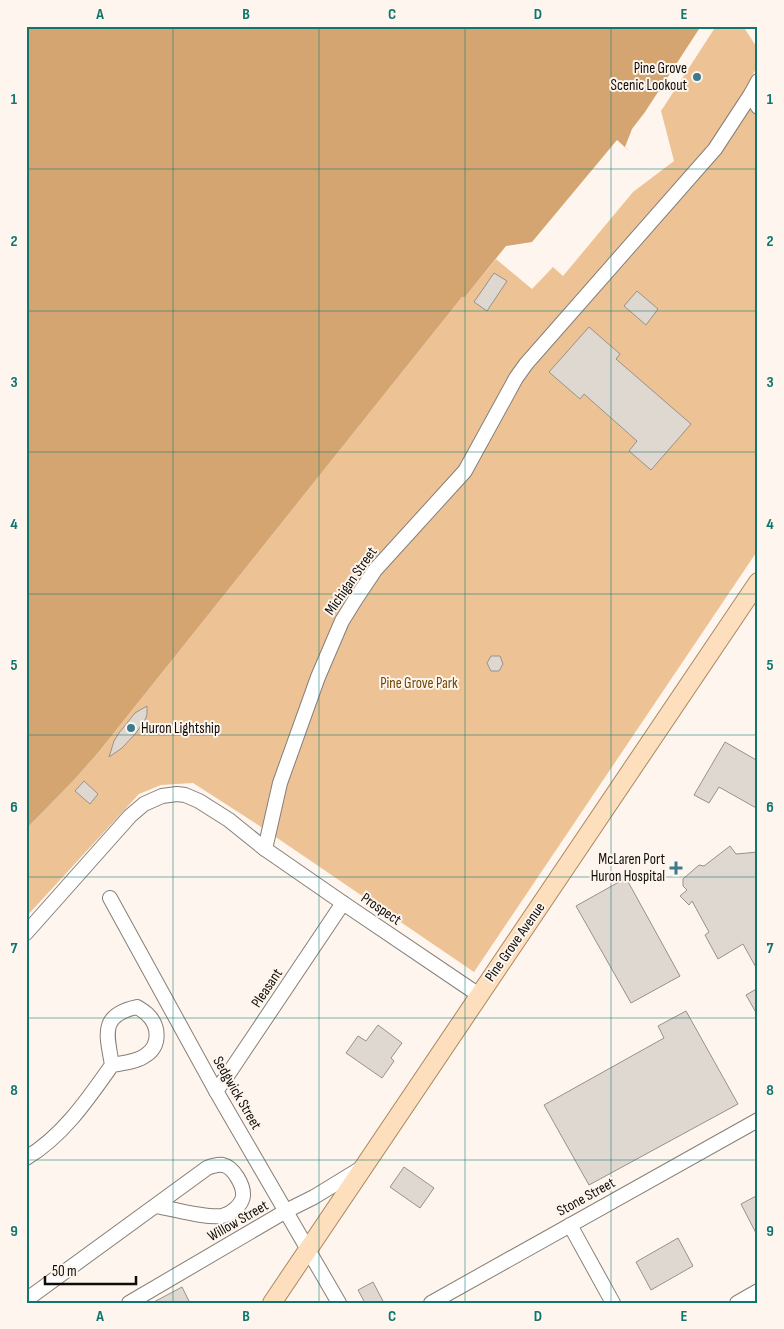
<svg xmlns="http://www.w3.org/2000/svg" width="784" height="1329" font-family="'Sofia Sans Condensed',sans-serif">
<rect width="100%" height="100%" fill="#fef6ee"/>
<polygon fill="#edc396" points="713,26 743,26 758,49 758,65 744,91 758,116 758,550 474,972 252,821 193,783 161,785 139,794 26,917 26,829 73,781 97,754 462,297 465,297 496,259 532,289 553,267 563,276 633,192 674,161 660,107"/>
<polygon fill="#d4a571" points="26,26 713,26 628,150 617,140 532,242 506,246 465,297 462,297 97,754 73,781 26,829"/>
<polygon fill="#fef6ee" points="701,26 716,26 663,108 631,148 628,150 625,147 632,129 645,112"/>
<g fill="#dfd8d0" stroke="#98918a">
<polygon points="494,273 507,281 487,311 474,302"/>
<polygon points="637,291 658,309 646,325 624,306"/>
<polygon points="589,327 620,354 616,359 691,424 651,470 629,451 637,441 584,394 580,399 549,372"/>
<polygon points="491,656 500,656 503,664 499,671 491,671 487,663"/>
<polygon points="147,706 147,714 146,718 136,733 122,748 109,757 114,741 119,733 135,713"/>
<polygon points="725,742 758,761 758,809 719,787 709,803 694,795"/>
<polygon points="84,781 98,794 90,804 75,791"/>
<polygon points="730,846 736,854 758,852 758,971 743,944 718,959 705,935 709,932 692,901 689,905 680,896 687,890 683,886 683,879 699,865 704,866"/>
<polygon points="626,878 680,976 631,1003 576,906"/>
<polygon points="758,988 758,1016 746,995"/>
<polygon points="686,1011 738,1104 589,1185 544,1105 664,1038 658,1026"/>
<polygon points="378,1025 402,1043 391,1058 394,1061 382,1078 346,1053 358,1036 366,1041"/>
<polygon points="404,1167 434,1188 420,1208 390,1187"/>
<polygon points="758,1195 758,1237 741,1204"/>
<polygon points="678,1238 693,1266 651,1290 636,1262"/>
<polygon points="373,1282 384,1303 365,1303 358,1290"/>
<polygon points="182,1287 190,1303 152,1303"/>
</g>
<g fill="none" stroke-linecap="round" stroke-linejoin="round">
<g stroke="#867f78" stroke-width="16">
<g id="minor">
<polyline points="751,94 758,107"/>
<polyline points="265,849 280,783 318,677 342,621 355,600 375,570 465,471 516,378 526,364 715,149 751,94 758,81"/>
<polyline points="110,898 216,1091 339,1303"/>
<polyline points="26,933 130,816 144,804 162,796 177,794 185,795 199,801 229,820 265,849 343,903 479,995"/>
<polyline points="216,1091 227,1076 343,903"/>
<path d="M26 1158C63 1136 88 1099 112 1065 123 1063 137 1062 146 1055 161 1045 159 1025 147 1014 144 1011 140 1009 137 1007 99 1015 107 1035 112 1065"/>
<polyline points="570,1225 613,1303"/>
<path d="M26 1300 207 1168C212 1166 217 1164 223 1165 233 1167 244 1185 243 1196 242 1205 231 1214 222 1216 203 1218 175 1209 156 1206"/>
<polyline points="129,1303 286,1211 314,1197 363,1167"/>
<polyline points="431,1303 758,1120"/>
<polyline points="737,1303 758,1291"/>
</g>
</g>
<g stroke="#a98862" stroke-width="20">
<polyline id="major" points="272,1303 758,582"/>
</g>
<use href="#minor" stroke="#fff" stroke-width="14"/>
<use href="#major" stroke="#fddfbe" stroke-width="18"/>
</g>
<path fill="none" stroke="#0f766e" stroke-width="1" stroke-opacity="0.55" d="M173 26V1303M319 26V1303M465 26V1303M611 26V1303M26 169H758M26 311H758M26 452H758M26 594H758M26 735H758M26 877H758M26 1018H758M26 1160H758"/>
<g fill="#3a7b8d" stroke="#fef6ee" stroke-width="2">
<circle cx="697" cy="77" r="5"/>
<circle cx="131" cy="728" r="5"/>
<path d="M673.5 860.5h5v5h5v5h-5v5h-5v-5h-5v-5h5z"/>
</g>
<g text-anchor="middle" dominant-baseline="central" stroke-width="4" stroke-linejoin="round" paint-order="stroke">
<g font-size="15" fill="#0f0d0a" stroke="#fef6ee" text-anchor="end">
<text x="687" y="68">Pine Grove<tspan x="687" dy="17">Scenic Lookout</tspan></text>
<text x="141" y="728" text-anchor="start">Huron Lightship</text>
<text x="665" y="859">McLaren Port<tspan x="665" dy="17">Huron Hospital</tspan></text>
</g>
<g font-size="15" fill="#0f0d0a" stroke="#fef6ee">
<text transform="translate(351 581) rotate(-55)">Michigan Street</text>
<text transform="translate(381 909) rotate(34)">Prospect</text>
<text transform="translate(515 942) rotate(-55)">Pine Grove Avenue</text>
<text transform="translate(267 988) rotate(-56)">Pleasant</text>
<text transform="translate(237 1093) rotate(60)">Sedgwick Street</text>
<text transform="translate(586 1197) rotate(-29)">Stone Street</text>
<text transform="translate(238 1221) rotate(-30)">Willow Street</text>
</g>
<g font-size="15" fill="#714500" stroke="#fef6ee">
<text x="419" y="683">Pine Grove Park</text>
</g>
</g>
<rect width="784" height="1329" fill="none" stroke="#fef6ee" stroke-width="55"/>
<path d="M45 1276v8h91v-8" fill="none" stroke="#0f0d0a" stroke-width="2.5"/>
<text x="52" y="1276" font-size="15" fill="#0f0d0a" stroke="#fef6ee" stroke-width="4" paint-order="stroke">50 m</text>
<rect x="28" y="28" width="728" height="1274" fill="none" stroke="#0f766e" stroke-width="2"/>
<g font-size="16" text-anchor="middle" font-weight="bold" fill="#0f766e">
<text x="100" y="19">A</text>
<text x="246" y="19">B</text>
<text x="392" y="19">C</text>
<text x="538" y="19">D</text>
<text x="684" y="19">E</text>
<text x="14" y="104">1</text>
<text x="770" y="104">1</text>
<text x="14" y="246">2</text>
<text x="770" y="246">2</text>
<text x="14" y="387">3</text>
<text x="770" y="387">3</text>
<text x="14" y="529">4</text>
<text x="770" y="529">4</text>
<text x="14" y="670">5</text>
<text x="770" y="670">5</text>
<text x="14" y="812">6</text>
<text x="770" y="812">6</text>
<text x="14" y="953">7</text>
<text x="770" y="953">7</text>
<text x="14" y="1095">8</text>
<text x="770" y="1095">8</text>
<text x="14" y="1236">9</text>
<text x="770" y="1236">9</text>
<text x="100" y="1321">A</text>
<text x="246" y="1321">B</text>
<text x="392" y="1321">C</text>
<text x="538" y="1321">D</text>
<text x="684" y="1321">E</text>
</g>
</svg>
